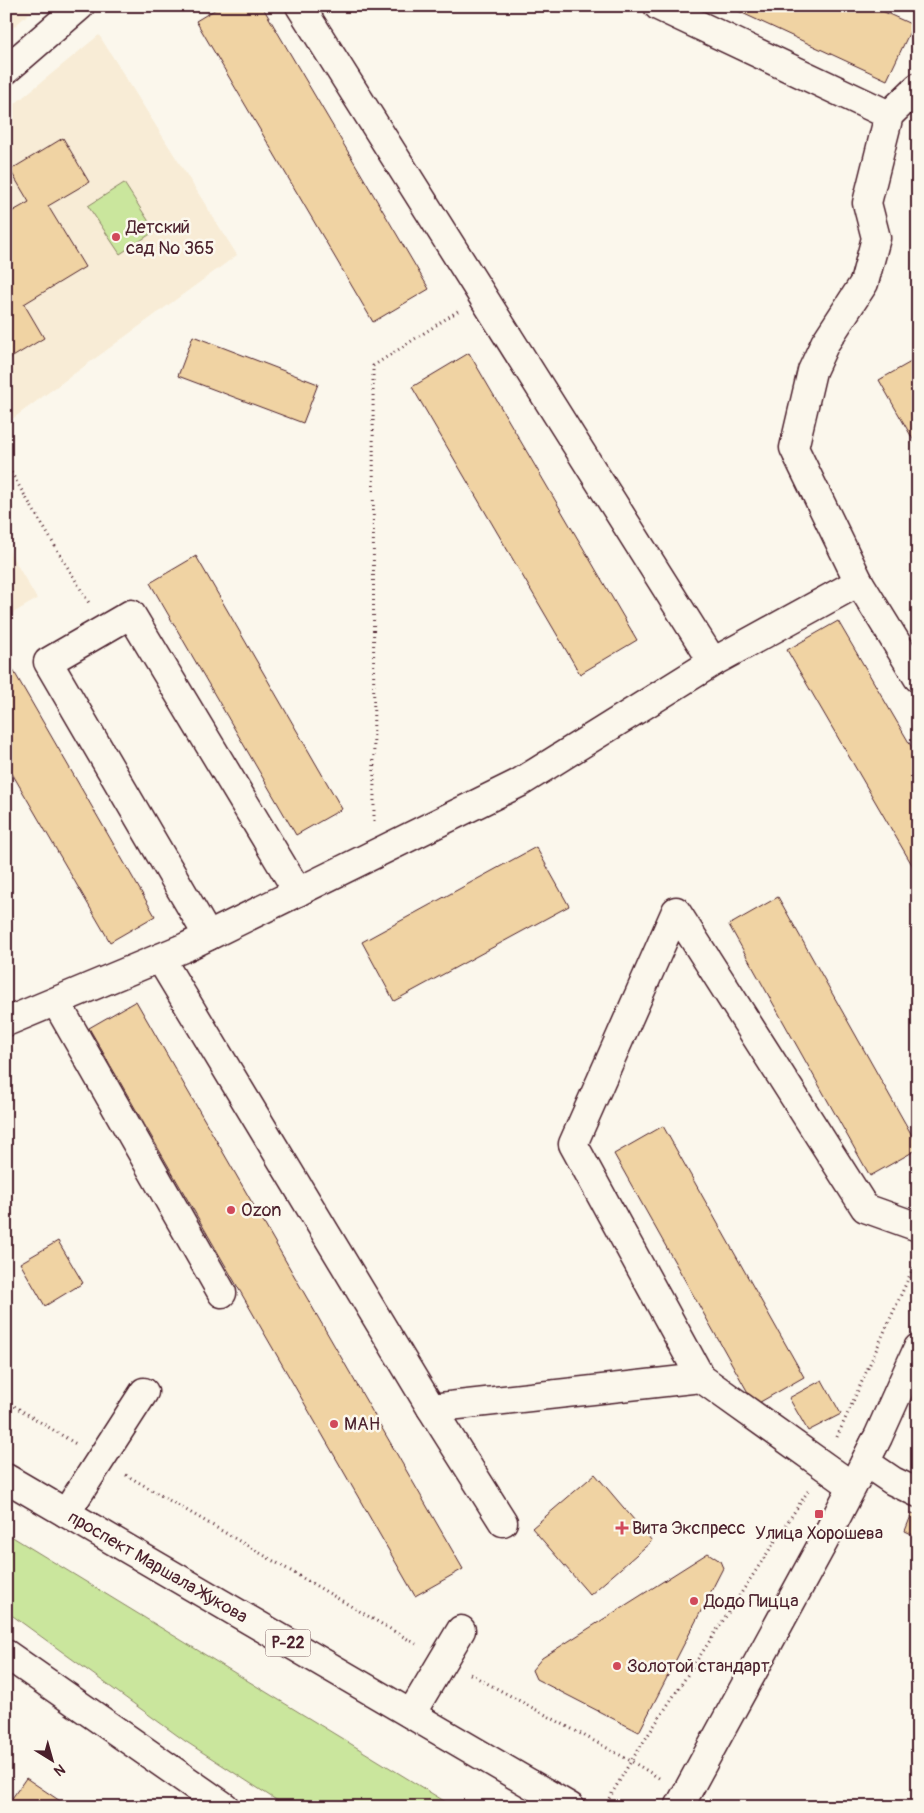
<svg xmlns="http://www.w3.org/2000/svg" width="924" height="1813" font-family="Pangolin,sans-serif">
<rect width="100%" height="100%" fill="#fbf7ec"/>
<filter id="ink" filterUnits="userSpaceOnUse"><feTurbulence type="fractalNoise" baseFrequency=".02" numOctaves="2"/><feDisplacementMap in="SourceGraphic" scale="10" xChannelSelector="R" yChannelSelector="G"/><feConvolveMatrix kernelMatrix="1 2 1 2 8 2 1 2 1" color-interpolation-filters="sRGB"/></filter>
<g filter="url(#ink)">
<g fill="#f8ecd6">
<polygon points="6,6 37,6 6,34"/>
<polygon points="99,35 237,255 8,422 6,420 6,111"/>
<polygon points="6,546 37,599 6,617"/>
</g>
<g fill="#cae69d" stroke="#8a8264">
<polygon points="124,183 155,231 120,254 88,206"/>
<polygon points="6,1533 454,1807 287,1807 185,1741 6,1611"/>
</g>
<g fill="#f0d3a3" stroke="#4a1f2b">
<polygon points="221,6 262,6 429,289 373,322 196,21"/>
<polygon points="727,6 871,6 913,25 887,80"/>
<polygon points="63,138 89,182 48,206 85,267 24,304 44,338 6,361 6,215 29,202 10,170"/>
<polygon points="193,336 318,384 303,423 178,376"/>
<polygon points="469,353 637,640 580,674 412,387"/>
<polygon points="918,358 918,448 879,380"/>
<polygon points="196,556 342,809 296,835 150,583"/>
<polygon points="838,621 918,758 918,875 787,650"/>
<polygon points="9,663 155,916 110,942 6,763 6,665"/>
<polygon points="536,847 569,906 394,1001 362,942"/>
<polygon points="778,897 918,1146 918,1149 870,1176 729,925"/>
<polygon points="136,1001 463,1569 415,1596 89,1028"/>
<polygon points="663,1126 804,1377 755,1405 614,1154"/>
<polygon points="58,1241 83,1283 45,1306 20,1263"/>
<polygon points="822,1380 841,1414 808,1431 789,1398"/>
<polygon points="595,1474 652,1541 590,1595 532,1528"/>
<polygon points="912,1513 918,1515 918,1537 905,1531"/>
<polygon points="708,1553 720,1561 723,1568 639,1732 536,1679 532,1670 542,1658"/>
<polygon points="26,1778 69,1807 6,1807"/>
</g>
<g fill="none" stroke-linecap="round" stroke-linejoin="round">
<g stroke="#4a1f2b" stroke-width="31">
<g id="minor">
<polyline points="658,6 889,115"/>
<polyline points="6,70 80,6"/>
<polyline points="918,87 889,115 867,203 876,238 864,283 825,343 812,371 794,448 859,582 918,678"/>
<polyline points="713,662 859,582"/>
<polyline points="208,936 48,662 131,614 298,892"/>
<polyline points="160,958 431,1408 701,1378 852,1486"/>
<polyline points="56,1002 222,1293"/>
<polyline points="6,1022 186,947 519,783 713,662 300,6"/>
<polyline points="701,1378 573,1144 676,911 865,1208 918,1227"/>
<polyline points="431,1408 503,1522"/>
<polyline points="875,1442 865,1462 893,1481 918,1493"/>
<polyline points="66,1513 144,1392"/>
<polyline points="411,1714 461,1630"/>
</g>
</g>
<g stroke="#4a1f2b" stroke-width="31">
<polyline id="major" points="679,1807 824,1541 878,1437 918,1348"/>
</g>
<g stroke="#4a1f2b" stroke-width="31">
<g id="highway">
<path id="s1" d="M6 1478 570 1807"/>
<polyline points="6,1654 225,1807"/>
</g>
</g>
<g stroke="#4a1f2b" stroke-width="3" stroke-dasharray="1 4" stroke-linecap="butt">
<polyline points="6,464 89,603"/>
<polyline points="374,821 373,366 458,311"/>
<polyline points="6,1401 76,1444"/>
<polyline points="837,1437 918,1257"/>
<polyline points="126,1475 416,1644"/>
<polyline points="470,1674 631,1761 808,1491"/>
<polyline points="604,1807 631,1761 659,1778"/>
</g>
<use href="#minor" stroke="#fbf7ec" stroke-width="28"/>
<use href="#major" stroke="#fbf7ec" stroke-width="28"/>
<use href="#highway" stroke="#fbf7ec" stroke-width="28"/>
</g>
</g>
<g fill="#d1495b" stroke="#fbf7ec" stroke-width="2">
<circle cx="116" cy="237" r="5"/>
<circle cx="231" cy="1210" r="5"/>
<circle cx="334" cy="1424" r="5"/>
<rect x="814" y="1509" width="10" height="10" rx="2.5"/>
<path d="M619.5 1520.5h5v5h5v5h-5v5h-5v-5h-5v-5h5z"/>
<circle cx="694" cy="1601" r="5"/>
<circle cx="617" cy="1666" r="5"/>
</g>
<g text-anchor="middle" dominant-baseline="central" stroke-width="5" stroke-linejoin="round" paint-order="stroke">
<rect fill="#fbf7ec" stroke="#7f6065" stroke-width="1" x="265.5" y="1629.5" width="45" height="27" rx="4"/>
<g font-size="16" font-weight="bold" fill="#4a1f2b">
<text x="288" y="1643">Р-22</text>
</g>
<g font-size="18" fill="#4a1f2b" stroke="#fbf7ec" text-anchor="start">
<text x="126" y="227">Детский<tspan x="126" dy="21">сад № 365</tspan></text>
<text x="241" y="1210">Ozon</text>
<text x="344" y="1424">МАН</text>
<text x="632" y="1528">Вита Экспресс</text>
<text x="819" y="1533" text-anchor="middle">Улица Хорошева</text>
<text x="704" y="1601">Додо Пицца</text>
<text x="627" y="1666">Золотой стандарт</text>
</g>
<g font-size="18" fill="#4a1f2b" stroke="#fbf7ec">
<text stroke="none"><textPath href="#s1" startOffset="176">проспект Маршала Жукова</textPath></text>
</g>
</g>
<rect width="924" height="1813" fill="none" stroke="#fbf7ec" stroke-width="25"/>
<rect x="12" y="12" width="899" height="1788" fill="none" stroke="#4a1f2b" stroke-width="2" filter="url(#ink)"/>
<g transform="translate(52 1760) rotate(143)" stroke="#fbf7ec" stroke-width="4" paint-order="stroke">
<path d="M0-4L9 19L0 12L-9 19Z" fill="#4a1f2b"/>
<text y="-8" font-size="14" font-weight="bold" text-anchor="middle" fill="#4a1f2b">N</text>
</g>
</svg>
